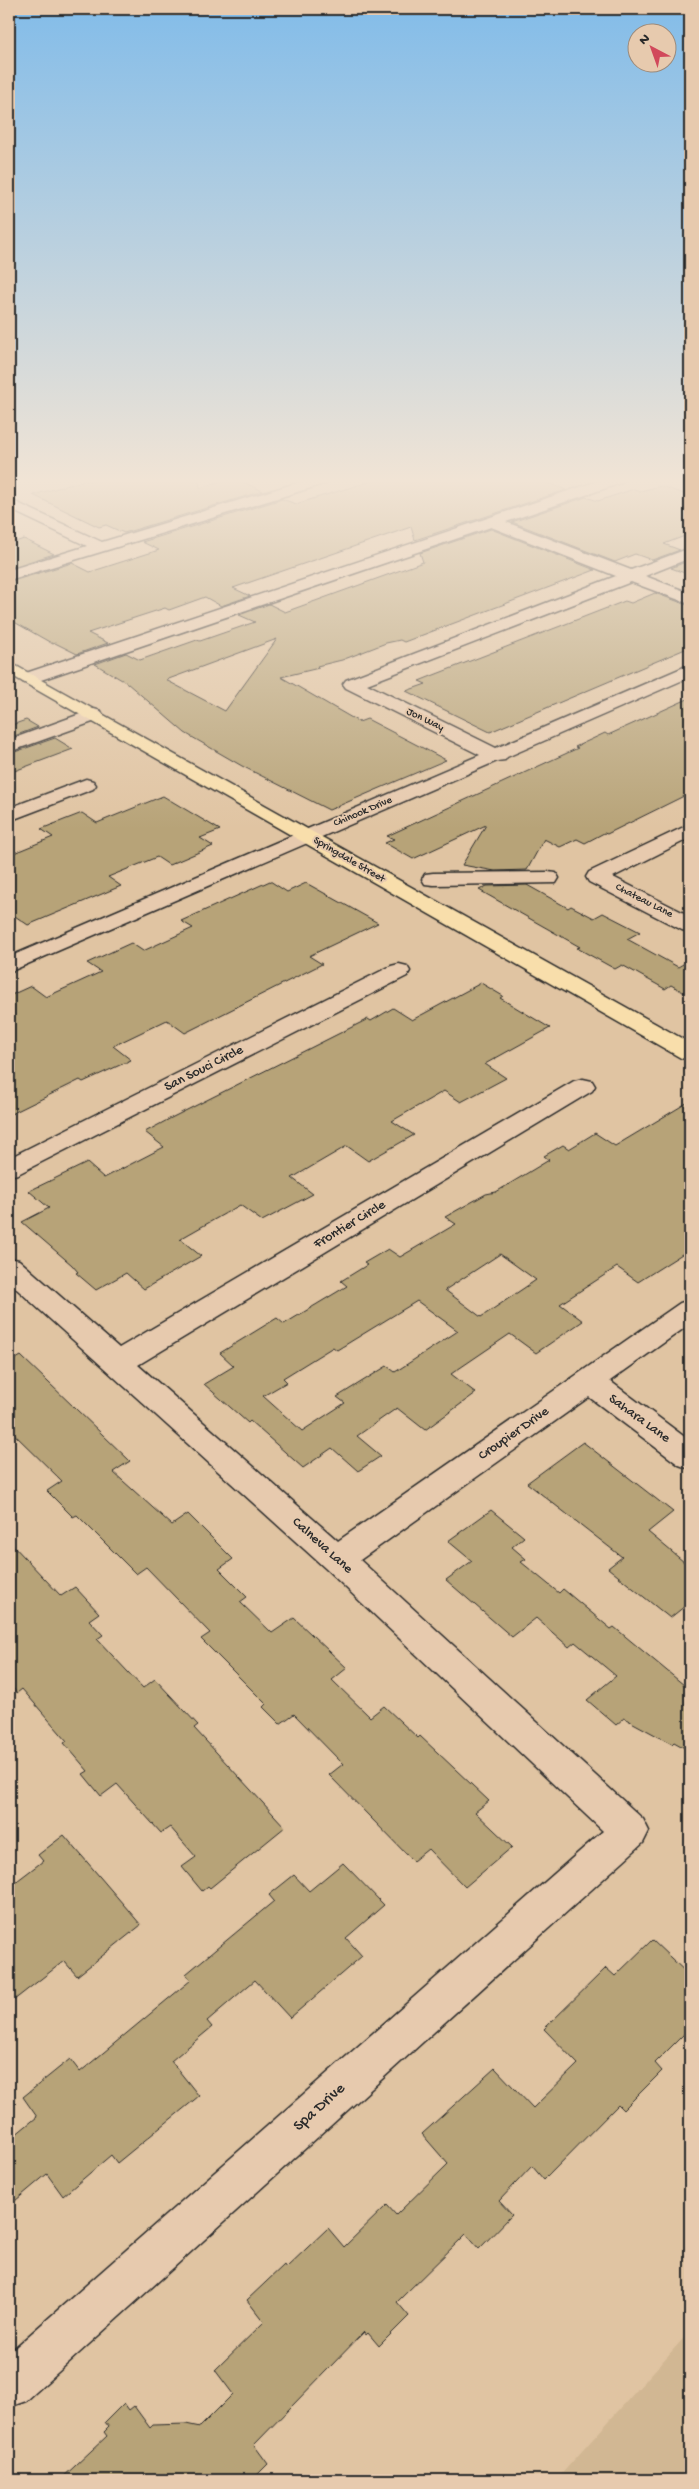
<svg xmlns="http://www.w3.org/2000/svg" width="699" height="2489" font-family="'Gochi Hand',sans-serif">
<rect width="100%" height="100%" fill="#e0c4a2"/>
<filter id="ink" filterUnits="userSpaceOnUse"><feTurbulence type="fractalNoise" baseFrequency=".02" numOctaves="2"/><feDisplacementMap in="SourceGraphic" scale="10" xChannelSelector="R" yChannelSelector="G"/><feConvolveMatrix kernelMatrix="1 2 1 2 8 2 1 2 1" color-interpolation-filters="sRGB"/></filter>
<g filter="url(#ink)">
<polygon fill="#d1b793" points="690,2331 690,2480 556,2480"/>
<g fill="#b7a378" stroke="#2b2b2b" fill-rule="evenodd">
<polygon points="86,480 199,480 200,488 224,480 238,480 263,491 124,533 106,525 99,527 33,495"/>
<polygon points="375,480 541,480 566,490 415,540 411,527 233,588 250,596 221,606 205,597 169,610 165,608 88,633 108,643 77,654 55,643 53,644 9,619 9,582 72,563 90,572 159,550 142,542 282,499 296,504"/>
<polygon points="661,486 690,496 690,534 664,544 680,550 652,560 635,554 615,562 512,522 586,497 598,501 634,489 640,491"/>
<path d="M491 529 595 570 404 642 400 640 386 643 342 660 317 666 319 668 281 677 359 722 367 719 446 760 329 810 242 766 185 733 127 683 95 664 126 653 140 660 197 640 200 641 255 622 239 615 269 604 285 612 423 562 420 553ZM277 639 225 711 166 680Z"/>
<polygon points="24,539 54,554 9,568 9,544"/>
<polygon points="690,560 690,575 671,568"/>
<polygon points="655,593 690,606 690,647 490,732 406,691 426,684 419,681 434,675 625,601 631,603"/>
<polygon points="690,698 690,793 607,834 604,833 585,843 577,839 560,847 544,839 527,870 495,871 462,865 486,825 413,859 385,843 394,839 387,836 578,748 575,747 605,733 608,735"/>
<polygon points="26,720 38,727 9,738 9,726"/>
<polygon points="55,738 73,749 9,773 9,754"/>
<polygon points="163,796 220,830 200,838 213,846 169,865 157,857 108,877 121,886 28,925 9,912 9,855 53,837 41,829 82,813 97,823"/>
<polygon points="270,881 287,892 306,883 378,923 309,956 322,964 185,1033 167,1020 113,1046 131,1060 83,1082 80,1080 9,1115 9,996 31,986 46,997 101,972 87,963 131,943 143,951 193,928 181,921"/>
<polygon points="527,885 568,908 571,906 594,918 603,913 640,932 627,939 678,967 690,960 690,996 671,985 665,989 622,965 615,969 577,948 580,947 479,890 487,886"/>
<polygon points="481,983 503,996 500,998 550,1028 485,1064 506,1078 461,1102 444,1091 392,1121 414,1135 368,1161 347,1146 292,1178 313,1194 262,1221 240,1205 180,1239 201,1256 144,1289 126,1273 96,1290 76,1273 78,1272 72,1265 22,1222 49,1208 29,1191 87,1163 104,1178 164,1147 145,1132 173,1117 368,1019 371,1021 393,1008 412,1020"/>
<path d="M690 1101V1249L638 1282 617 1267 560 1304 583 1321 536 1353 510 1334 451 1374 476 1393 425 1430 397 1408 357 1436 381 1456 358 1471 332 1448 303 1468 250 1421 248 1423 204 1384 234 1366 220 1353 277 1318 284 1324 347 1286 341 1281 367 1265 364 1263 388 1249 400 1257 456 1224 445 1217 486 1194 496 1192 549 1160 544 1156 563 1145 569 1149 595 1133 615 1146ZM500 1254 536 1280 481 1317 445 1290ZM417 1301 458 1331 395 1372 387 1366 337 1397 345 1403 302 1431 263 1396 287 1382 283 1378 333 1347 337 1350Z"/>
<polygon points="21,1356 130,1461 113,1472 172,1525 188,1514 233,1559 219,1569 247,1597 240,1602 272,1633 294,1618 347,1668 332,1680 370,1717 384,1706 418,1738 420,1736 489,1801 475,1812 512,1847 465,1887 428,1849 413,1861 329,1775 343,1764 294,1714 280,1724 263,1707 266,1704 201,1639 210,1633 146,1567 136,1574 77,1515 73,1517 47,1491 62,1481 9,1429 9,1363"/>
<polygon points="583,1442 673,1512 648,1532 690,1567 690,1602 670,1618 608,1568 622,1557 527,1483"/>
<polygon points="491,1510 524,1537 512,1547 526,1559 521,1562 559,1593 563,1589 611,1629 614,1627 690,1690 690,1751 674,1742 672,1744 624,1718 616,1725 587,1700 616,1676 575,1642 569,1647 536,1618 512,1637 446,1580 472,1561 448,1541"/>
<polygon points="9,1541 61,1596 75,1587 99,1613 89,1620 103,1635 97,1639 143,1688 155,1679 198,1725 194,1728 285,1827 210,1888 208,1886 202,1891 182,1867 196,1857 170,1827 161,1833 117,1784 101,1796 83,1774 88,1771 64,1743 67,1741 22,1689 17,1693 9,1683"/>
<polygon points="64,1835 141,1925 77,1976 64,1961 9,2004 9,1887 43,1861 38,1855"/>
<polygon points="343,1863 384,1905 346,1938 362,1956 290,2018 255,1980 207,2021 212,2027 171,2061 199,2096 117,2163 111,2155 63,2196 47,2174 9,2206 9,2140 37,2117 23,2097 70,2059 80,2072 191,1980 186,1974 274,1901 269,1895 294,1875 309,1891"/>
<polygon points="652,1940 690,1976 690,2028 655,2063 662,2071 623,2110 618,2105 544,2180 532,2166 499,2201 512,2215 479,2249 466,2234 397,2302 409,2316 379,2346 368,2333 366,2335 364,2332 254,2445 268,2464 252,2480 60,2480 107,2436 104,2432 109,2427 105,2422 124,2403 129,2410 134,2406 150,2428 153,2425 186,2424 200,2427 233,2394 215,2370 264,2322 247,2300 284,2265 286,2268 328,2228 344,2247 387,2205 396,2215 448,2164 422,2134 495,2068 533,2108 578,2064 544,2029 606,1968 615,1976"/>
</g>
<g fill="none" stroke-linecap="round" stroke-linejoin="round">
<g stroke="#2b2b2b" stroke-width="3">
<g id="minor">
<polygon points="306,480 329,480 327,483 9,580 9,570 87,546 9,509 9,499 102,542"/>
<polygon points="601,480 623,480 621,483 506,522 631,570 690,548 690,558 645,576 690,593 690,604 631,582 367,684 496,748 684,667 690,666 690,677 507,757 505,760 497,761 9,972 9,957 480,755 346,688 343,684 346,680 616,576 491,527 35,682 23,682 20,678 23,674"/>
<polygon points="94,709 101,711 103,715 101,719 9,752 9,740"/>
<polygon points="86,779 93,781 96,785 93,789 9,821 9,808"/>
<polygon points="690,824 690,838 613,877 690,916 690,932 682,930 589,882 586,877 589,872"/>
<polygon points="548,872 556,873 559,878 556,883 433,885 425,884 422,879 425,874 433,873"/>
<polygon points="399,964 407,966 410,971 407,976 18,1174 9,1176 9,1158 391,966"/>
<polygon points="583,1079 592,1081 595,1086 592,1091 138,1365 338,1541 680,1303 690,1300 690,1324 610,1381 690,1441 690,1469 679,1465 589,1397 360,1560 643,1819 649,1831 643,1843 26,2401 9,2407 9,2353 603,1831 325,1568 9,1282 9,1258 19,1260 119,1348 574,1081"/>
</g>
</g>
<g stroke="#2b2b2b" stroke-width="3">
<polygon id="major" points="9,662 690,1043 690,1060 681,1058 9,674"/>
</g>
<use href="#minor" fill="#e7caae" fill-rule="evenodd"/>
<use href="#major" fill="#f8deab" fill-rule="evenodd"/>
</g>
</g>
<linearGradient id="sky" x2="0" y2="1"><stop stop-color="#82bce9"/><stop offset="0.58" stop-color="#f1e4d5"/><stop offset="1" stop-color="#f1e4d5" stop-opacity="0"/></linearGradient>
<rect width="699" height="829" fill="url(#sky)"/>
<g text-anchor="middle" dominant-baseline="central" stroke-width="4" stroke-linejoin="round" paint-order="stroke">
<g font-size="11" fill="#2b2b2b" stroke="#e7caae">
<text transform="translate(425 720) rotate(26)">Jon Way</text>
<text transform="translate(363 812) rotate(-23)">Chinook Drive</text>
<text transform="translate(349 860) rotate(30)">Springdale Street</text>
<text transform="translate(644 901) rotate(27)">Chateau Lane</text>
</g>
<g font-size="14" fill="#2b2b2b" stroke="#e7caae">
<text transform="translate(204 1069) rotate(-27)">San Souci Circle</text>
<text transform="translate(350 1225) rotate(-31)">Frontier Circle</text>
<text transform="translate(639 1419) rotate(36)">Sahara Lane</text>
<text transform="translate(514 1434) rotate(-35)">Croupier Drive</text>
<text transform="translate(322 1546) rotate(42)">Calneva Lane</text>
</g>
<g font-size="16" fill="#2b2b2b" stroke="#e7caae">
<text transform="translate(320 2108) rotate(-42)">Spa Drive</text>
</g>
</g>
<rect width="699" height="2489" fill="none" stroke="#e7caae" stroke-width="30"/>
<rect x="15" y="15" width="669" height="2459" fill="none" stroke="#2b2b2b" stroke-width="2" filter="url(#ink)"/>
<g transform="translate(652 48) rotate(319)"><circle r="24" fill="#e7caae" stroke="#9c8a7a"/>
<path d="M0-4L9 19L0 12L-9 19Z" fill="#d1495b"/>
<text y="-8" font-size="14" font-weight="bold" text-anchor="middle" fill="#2b2b2b">N</text>
</g>
</svg>
